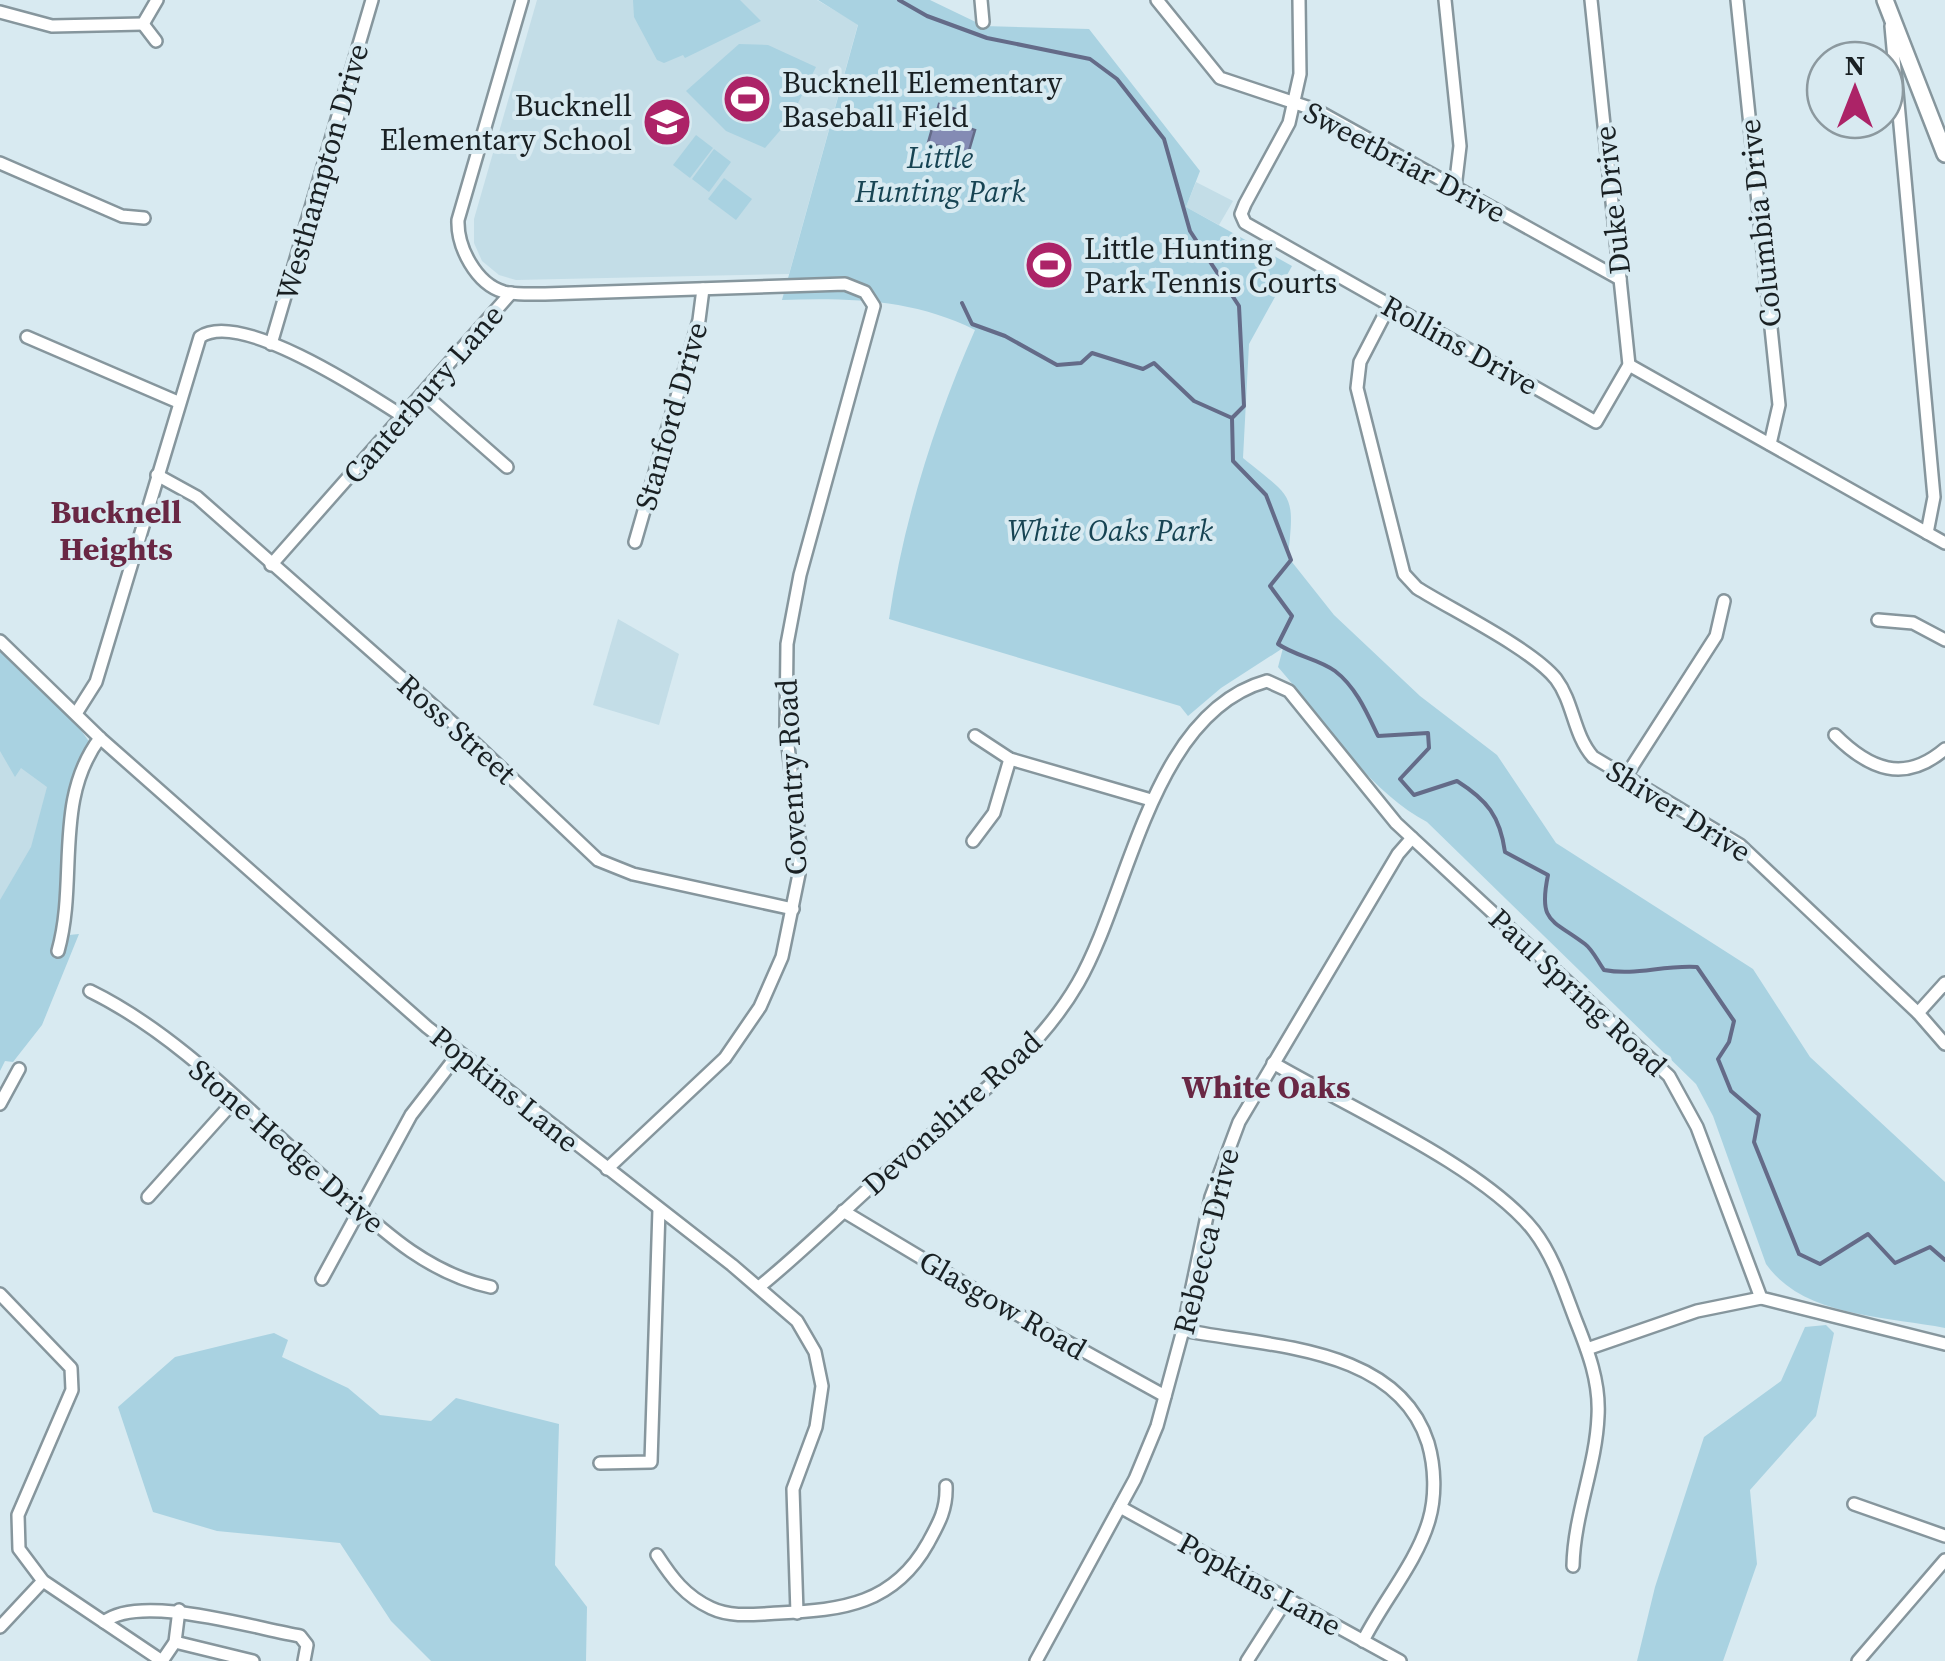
<svg xmlns="http://www.w3.org/2000/svg" width="1945" height="1661" font-family="'Source Serif 4',serif">
<rect width="100%" height="100%" fill="#d8eaf1"/>
<g fill="#c3dde7">
<polygon points="537,0 817,0 858,24 789,274 516,280 499,275 482,261 474,243 474,219"/>
<polygon points="1196,182 1233,201 1219,225 1186,207"/>
<polygon points="618,619 679,654 659,725 593,705"/>
<polygon points="0,654 73,722 0,988"/>
</g>
<g fill="#a9d2e1">
<polygon points="633,0 740,0 761,21 685,58 683,55 664,63 657,60 634,17"/>
<path d="M818 0H930L984 26 1089 29 1200 171 1186 207 1292 266 1249 344 1243 458C1293 499 1295 492 1288 557L1334 615 1420 696 1497 755 1556 843 1753 969 1810 1057 1945 1182V1328C1886 1316 1803 1317 1766 1264L1713 1116 1696 1084 1427 822C1365 789 1324 719 1278 667L1283 648 1221 688 1188 716 1180 706 889 619C903 522 935 420 975 330 913 299 850 298 782 300L858 25Z"/>
<polygon points="739,44 768,45 816,67 790,119 765,148 726,131 686,91"/>
<polygon points="696,135 713,148 690,178 673,165"/>
<polygon points="714,149 731,162 709,192 692,179"/>
<polygon points="724,178 752,199 736,220 708,199"/>
<polygon points="0,649 71,716 90,743 67,802 58,951 64,949 69,935 79,934 42,1025 13,1062 5,1061 0,1071 0,900 31,847 47,787 21,768 15,777 0,751"/>
<polygon points="1826,1325 1834,1333 1816,1416 1750,1490 1757,1564 1723,1661 1637,1661 1655,1587 1704,1437 1781,1381 1805,1327"/>
<polygon points="274,1333 288,1340 282,1357 348,1388 380,1415 431,1421 456,1398 559,1424 555,1565 587,1607 586,1661 431,1661 391,1621 340,1543 217,1531 153,1512 118,1407 175,1357"/>
</g>
<polygon fill="#848bb4" stroke="#646b88" stroke-width="2.5" points="939,104 956,109 953,123 975,130 968,154 928,143"/>
<g fill="none" stroke-linecap="round" stroke-linejoin="round">
<g stroke="#646b88" stroke-width="4">
<path d="M899 0 927 16 987 38 1090 59 1117 79 1164 139 1190 231 1239 306 1244 406 1232 418 1233 461 1266 495 1291 560 1270 586 1292 616 1278 644C1295 656 1319 659 1335 671 1356 687 1367 713 1378 736L1428 733 1429 748 1400 779 1414 795 1457 781C1487 800 1500 816 1505 852L1548 875C1538 923 1552 919 1585 944 1593 950 1598 962 1604 970 1636 976 1661 965 1697 967L1734 1021 1729 1042 1718 1059 1731 1091 1759 1115 1754 1142 1799 1254 1820 1264 1868 1234 1895 1263 1930 1247 1945 1260"/>
<polyline points="962,303 972,324 1005,336 1057,365 1081,363 1092,353 1143,369 1154,363 1194,401 1232,418"/>
</g>
<g stroke="#86969d" stroke-width="16">
<g id="street">
<path d="M522 0 458 220C457 247 476 284 504 292 516 295 531 294 545 294L845 284 865 292 874 306 800 575 787 644 786 729 800 846 799 874 782 957 760 1007 725 1058 607 1169"/>
<polyline points="981,0 983,22"/>
<polyline points="1157,0 1220,78 1316,110 1620,279"/>
<polyline points="1299,0 1300,74 1289,123 1245,204 1241,214 1245,223 1596,422 1629,365 1591,0"/>
<polyline points="1445,0 1460,146 1455,188"/>
<polyline points="1737,0 1779,405 1770,444"/>
<polyline points="0,12 52,26 143,24"/>
<polyline points="143,24 157,0"/>
<polyline points="143,24 156,41"/>
<polyline points="1891,26 1934,497 1927,533"/>
<polyline points="0,163 122,216 144,218"/>
<path d="M1389 306 1360 362 1357 388 1404 574 1417 588C1452 610 1532 649 1556 679 1574 703 1573 734 1593 757L1740 845 1918 1013 1945 1044"/>
<polyline points="27,337 178,402"/>
<polyline points="271,344 372,0"/>
<polyline points="1629,365 1945,543"/>
<polyline points="424,394 507,467"/>
<polyline points="157,475 197,497 463,732 598,860 633,874 793,909"/>
<polyline points="635,542 699,320 703,289"/>
<polyline points="271,565 511,293"/>
<polyline points="1878,620 1913,623 1945,640"/>
<polyline points="0,641 100,738 427,1027 732,1265 797,1321 815,1352 822,1386 816,1427 793,1489 797,1613"/>
<path d="M77 712 96 682 200 337C240 309 367 393 404 417"/>
<path d="M1835 735C1869 769 1904 784 1945 749"/>
<polyline points="975,736 1010,759 1151,800"/>
<polyline points="1626,776 1716,636 1724,601"/>
<polyline points="973,841 994,813 1010,759"/>
<path d="M58 951C78 880 53 800 100 738"/>
<path d="M90 991C182 1036 256 1119 333 1186 381 1229 426 1273 491 1287"/>
<polyline points="1918,1013 1945,983"/>
<path d="M1273 1063C1346 1106 1484 1167 1534 1231 1554 1257 1564 1290 1576 1321 1588 1351 1600 1382 1598 1416 1596 1467 1574 1514 1573 1566"/>
<polyline points="0,1104 19,1069"/>
<polyline points="148,1197 235,1100"/>
<polyline points="843,1211 995,1302 1165,1396"/>
<polyline points="322,1279 411,1115 459,1053"/>
<path d="M759 1287C806 1249 849 1205 895 1165 961 1108 1034 1059 1078 983 1130 893 1151 713 1267 681L1289 691 1396 823 1669 1076 1697 1127 1761 1298 1945 1344"/>
<polyline points="0,1294 71,1368 72,1390 18,1515 19,1549 43,1581 162,1661 175,1642 179,1610"/>
<path d="M1183 1330C1266 1347 1397 1345 1428 1443 1435 1467 1436 1496 1429 1520 1417 1562 1383 1601 1363 1641"/>
<polyline points="1587,1349 1697,1311 1761,1298"/>
<polyline points="600,1463 651,1462 659,1209"/>
<polyline points="1854,1504 1945,1536"/>
<polyline points="1120,1507 1400,1661"/>
<path d="M657 1555C672 1578 685 1596 711 1608 732 1618 756 1614 779 1613 843 1610 894 1604 928 1543 939 1523 947 1509 946 1486"/>
<path d="M104 1622C140 1593 253 1628 300 1636L307 1645 304 1661"/>
<polyline points="0,1627 43,1581"/>
<polyline points="175,1642 253,1661"/>
<polyline points="1036,1661 1135,1479 1157,1426 1183,1330 1211,1197 1239,1122 1398,854 1412,838"/>
<polyline points="1247,1661 1286,1600"/>
<polyline points="1858,1661 1945,1560"/>
</g>
</g>
<g stroke="#86969d" stroke-width="20">
<polyline id="secondary" points="1885,0 1945,154"/>
</g>
<use href="#street" stroke="#fff" stroke-width="11"/>
<use href="#secondary" stroke="#fff" stroke-width="15"/>
</g>
<defs>
<g id="stadium-disc" transform="scale(2.5)"><circle r="9.5" fill="#ac2367" stroke="#d8eaf1"/><path d="M0-5a6.5 5 0 1 0 0 10a6.5 5 0 1 0 0-10ZM-3.5-1.8h7v3.6h-7Z" fill="#fff"/></g>
<g id="school-disc" transform="scale(2.5)"><circle r="9.5" fill="#ac2367" stroke="#d8eaf1"/><path d="M0-5L7-2L0 1L-7-2ZM-4 1L0 2.5L4 1V4Q0 6-4 4Z" fill="#fff"/></g>
</defs>
<g fill-rule="evenodd">
<use href="#stadium-disc" x="747" y="99"/>
<use href="#school-disc" x="667" y="122"/>
<use href="#stadium-disc" x="1049" y="265"/>
</g>
<g text-anchor="middle" dominant-baseline="central" stroke-width="8" stroke-linejoin="round" paint-order="stroke">
<g font-size="30" fill="#192023" stroke="#d8eaf1" text-anchor="start">
<text x="782" y="82">Bucknell Elementary<tspan x="782" dy="34">Baseball Field</tspan></text>
<text x="632" y="105" text-anchor="end">Bucknell<tspan x="632" dy="34">Elementary School</tspan></text>
<text x="1084" y="248">Little Hunting<tspan x="1084" dy="34">Park Tennis Courts</tspan></text>
</g>
<g font-size="30" font-style="italic" fill="#174453" stroke="#d8eaf1">
<text x="940" y="157">Little<tspan x="940" dy="34">Hunting Park</tspan></text>
<text x="1110" y="530">White Oaks Park</text>
</g>
<g font-size="30" fill="#192023" stroke="#d8eaf1">
<text transform="translate(1405 162) rotate(28)">Sweetbriar Drive</text>
<text transform="translate(322 172) rotate(-74)">Westhampton Drive</text>
<text transform="translate(1612 200) rotate(-96)">Duke Drive</text>
<text transform="translate(1760 223) rotate(-96)">Columbia Drive</text>
<text transform="translate(1460 345) rotate(29)">Rollins Drive</text>
<text transform="translate(423 394) rotate(-49)">Canterbury Lane</text>
<text transform="translate(671 416) rotate(-74)">Stanford Drive</text>
<text transform="translate(457 729) rotate(42)">Ross Street</text>
<text transform="translate(791 777) rotate(-93)">Coventry Road</text>
<text transform="translate(1679 811) rotate(32)">Shiver Drive</text>
<text transform="translate(1578 992) rotate(43)">Paul Spring Road</text>
<text transform="translate(505 1089) rotate(39)">Popkins Lane</text>
<text transform="translate(952 1113) rotate(-42)">Devonshire Road</text>
<text transform="translate(287 1146) rotate(41)">Stone Hedge Drive</text>
<text transform="translate(1206 1241) rotate(-76)">Rebecca Drive</text>
<text transform="translate(1003 1305) rotate(30)">Glasgow Road</text>
<text transform="translate(1260 1584) rotate(29)">Popkins Lane</text>
</g>
<g font-size="32" font-weight="bold" fill="#692744" stroke="#d8eaf1">
<text x="116" y="512">Bucknell<tspan x="116" dy="37">Heights</tspan></text>
<text x="1266" y="1087">White Oaks</text>
</g>
</g>
<g transform="translate(1855 90)"><circle r="48" fill="#d8eaf1" stroke="#8c999f" stroke-width="2.5"/>
<path d="M0-8L18 38L0 25L-18 38Z" fill="#ac2367"/>
<text y="-15" font-size="28" font-weight="bold" text-anchor="middle" fill="#192023">N</text>
</g>
</svg>
